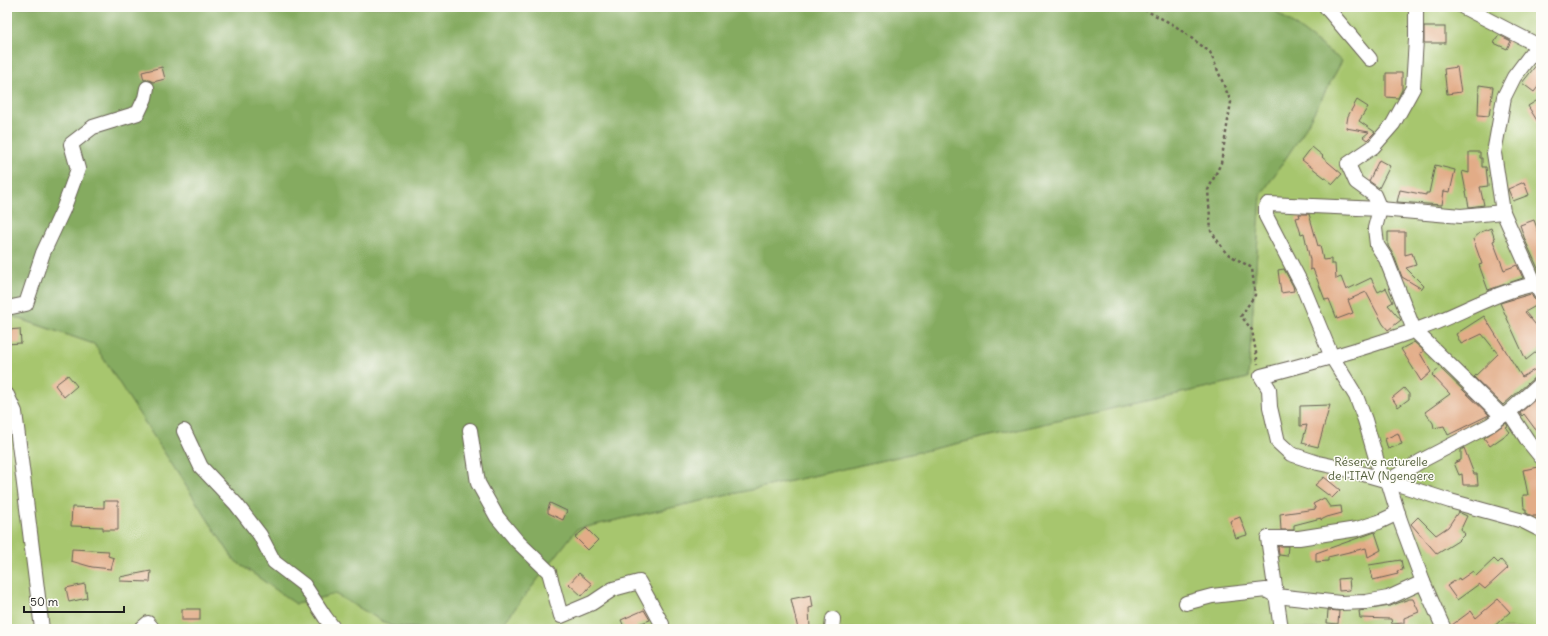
<svg xmlns="http://www.w3.org/2000/svg" width="1548" height="636" font-family="Delius,sans-serif">
<rect width="100%" height="100%" fill="#fdfcf7"/>
<filter id="ink" filterUnits="userSpaceOnUse"><feTurbulence type="fractalNoise" baseFrequency=".025" numOctaves="2"/><feDisplacementMap in="SourceGraphic" scale="8" xChannelSelector="R" yChannelSelector="G"/><feConvolveMatrix kernelMatrix="1 2 1 2 8 2 1 2 1" color-interpolation-filters="sRGB"/></filter>
<filter id="wash" filterUnits="userSpaceOnUse"><feTurbulence type="fractalNoise" baseFrequency=".012" numOctaves="4" result="noise"/><feDisplacementMap in="SourceGraphic" scale="16" xChannelSelector="R" yChannelSelector="G"/><feGaussianBlur stdDeviation="0.9" result="paint"/><feColorMatrix in="noise" values="0 0 0 0 0 0 0 0 0 0 0 0 0 0 0 0 0 1.4 0 .05"/><feComposite in="paint" operator="in"/></filter>
<g filter="url(#wash)">
<rect width="100%" height="100%" fill="#f1ddbc"/>
<g fill="#a7c66e" stroke="#627145">
<polygon points="1270,7 1541,7 1541,629 499,629 577,529 1248,378 1261,195 1302,134 1342,61"/>
<polygon points="11,316 94,344 234,560 296,604 335,594 391,626 424,629 7,629 7,333"/>
</g>
<polygon fill="#85ab61" stroke="#50643e" points="7,7 1270,7 1342,61 1302,134 1261,195 1248,378 577,529 499,629 424,629 391,626 335,594 296,604 234,560 94,344 12,316 7,333"/>
<g id="blocks">
<g fill="#e2ac87">
<rect x="1424" y="27" width="21" height="16"/>
<polygon points="1499,35 1511,41 1507,49 1494,43"/>
<polygon points="1541,59 1541,83 1534,92 1522,83"/>
<polygon points="162,67 165,79 153,82 149,80 144,80 142,72"/>
<polygon points="1457,67 1461,92 1447,94 1444,69"/>
<polygon points="1386,73 1402,73 1402,90 1398,98 1386,97"/>
<polygon points="1479,85 1493,87 1489,116 1478,115"/>
<polygon points="1541,98 1541,127 1528,106"/>
<polygon points="1357,100 1368,107 1359,121 1375,132 1367,140 1363,137 1369,132 1346,128 1348,116"/>
<polygon points="1312,147 1323,156 1322,157 1342,174 1333,184 1302,160"/>
<polygon points="1469,152 1480,152 1480,158 1482,158 1482,167 1486,167 1488,186 1480,187 1484,205 1469,207 1462,171 1469,173"/>
<polygon points="1379,160 1390,166 1379,188 1369,181"/>
<polygon points="1435,165 1455,170 1450,192 1444,191 1442,205 1397,202 1400,190 1426,195 1426,193 1429,193"/>
<polygon points="1524,182 1529,195 1513,201 1508,189"/>
<polygon points="1299,214 1309,214 1318,246 1320,245 1323,260 1331,259 1331,264 1335,264 1336,279 1341,277 1346,290 1371,278 1378,292 1386,288 1393,302 1388,305 1401,320 1388,330 1383,324 1366,292 1348,300 1353,313 1337,319 1329,299 1325,300 1313,269 1310,270 1310,260 1304,233 1301,234 1296,218 1300,217"/>
<polygon points="1534,220 1541,239 1541,275 1525,240 1520,225"/>
<polygon points="1491,228 1495,240 1493,241 1504,270 1517,265 1523,278 1488,290 1479,265 1482,264 1473,239 1481,232"/>
<polygon points="1388,232 1405,232 1405,255 1412,253 1416,265 1406,268 1424,286 1422,289 1402,277 1394,256 1388,246"/>
<polygon points="1284,269 1293,286 1294,291 1281,293 1278,270"/>
<polygon points="1531,294 1534,299 1541,303 1525,312 1541,331 1541,348 1526,360 1500,303"/>
<polygon points="1484,316 1522,377 1541,366 1541,375 1535,377 1503,405 1474,377 1498,354 1482,334 1461,344 1456,334"/>
<polygon points="20,329 21,343 7,344 7,330"/>
<polygon points="1414,342 1423,350 1423,352 1420,353 1431,372 1421,381 1401,349"/>
<polygon points="1440,368 1489,415 1448,435 1444,426 1434,428 1433,423 1425,412 1450,394 1432,375"/>
<polygon points="68,375 77,386 64,397 55,385"/>
<polygon points="1404,388 1409,394 1409,399 1398,407 1392,398"/>
<polygon points="1537,398 1541,403 1541,437 1524,414 1522,416 1520,413"/>
<polygon points="1330,405 1318,447 1302,443 1307,425 1300,426 1300,406"/>
<polygon points="1506,423 1508,426 1506,427 1510,432 1490,446 1484,438"/>
<polygon points="1398,433 1402,444 1388,449 1385,439"/>
<polygon points="1464,448 1474,474 1477,474 1478,485 1463,485 1462,474 1459,475 1454,463 1461,460 1461,450"/>
<polygon points="1539,467 1541,475 1541,516 1532,516 1526,513 1526,509 1524,509 1523,495 1528,495 1523,470"/>
<polygon points="1324,477 1340,490 1332,498 1315,485"/>
<polygon points="1324,498 1330,507 1341,506 1342,513 1327,517 1321,520 1321,518 1294,525 1294,530 1281,530 1280,514 1316,509 1313,504"/>
<polygon points="104,501 118,501 118,530 103,530 103,527 71,526 72,507 104,508"/>
<polygon points="550,503 567,511 563,520 548,513 548,509"/>
<polygon points="1458,512 1467,516 1461,529 1465,534 1458,541 1437,554 1411,524 1418,517 1436,535 1448,527"/>
<polygon points="1240,517 1247,535 1236,538 1230,521"/>
<polygon points="586,528 598,540 588,550 575,537"/>
<polygon points="1375,532 1381,550 1368,557 1366,548 1328,557 1328,561 1316,562 1316,553"/>
<polygon points="1278,546 1288,546 1287,556 1279,555"/>
<polygon points="72,549 109,551 108,556 114,558 111,569 92,567 71,561"/>
<polygon points="1494,559 1498,563 1501,560 1508,568 1485,589 1479,584 1457,600 1447,586 1459,578 1460,580 1473,571 1476,576"/>
<polygon points="1401,560 1403,570 1397,571 1398,574 1373,580 1372,575 1371,575 1369,565"/>
<polygon points="151,571 150,582 120,581 120,577"/>
<polygon points="579,573 592,584 582,596 569,584"/>
<polygon points="1349,578 1350,590 1339,591 1338,579"/>
<polygon points="85,584 87,598 69,602 66,588"/>
<polygon points="811,595 813,607 809,608 810,629 798,629 791,599"/>
<polygon points="1409,599 1413,599 1419,612 1404,618 1404,623 1392,624 1391,619 1360,618 1359,611 1390,606"/>
<polygon points="1498,599 1510,612 1491,629 1452,629 1452,625 1471,611 1476,618"/>
<rect x="182" y="609" width="18" height="11"/>
<polygon points="644,610 650,620 636,625 638,629 625,629 621,620"/>
<polygon points="1328,610 1339,611 1338,624 1327,623"/>
</g>
</g>
</g>
<g filter="url(#ink)">
<use href="#blocks" fill-opacity="0" stroke="#676054" stroke-width="1"/>
<g fill="none" stroke-linecap="round" stroke-linejoin="round">
<g stroke="#676054" stroke-width="16">
<g id="minor">
<polyline points="1326,7 1370,59"/>
<polyline points="1416,7 1416,39 1413,88 1393,124 1373,147 1348,164 1356,182 1374,195 1380,209 1375,228 1377,245 1386,259 1414,330 1502,416"/>
<polyline points="1463,7 1541,47"/>
<polyline points="1538,45 1514,77 1504,97 1494,153 1503,212 1535,284 1541,294"/>
<path d="M1541 283C1501 289 1462 313 1424 327 1371 347 1316 362 1261 376L1269 389 1270 407 1278 442 1291 454 1318 463 1346 469 1388 481 1450 501 1523 521 1541 530"/>
<polyline points="7,308 26,304 43,253 63,210 78,169 71,144 93,127 138,113 145,98 147,88"/>
<polyline points="7,395 15,412 42,629"/>
<polyline points="1509,412 1528,441 1541,457"/>
<polyline points="470,430 478,483 497,517 517,541 549,572 561,616 592,603 613,589 639,582 662,624 661,629"/>
<polyline points="184,431 201,467 236,504 260,535 274,562 304,585 325,617 334,629"/>
<polyline points="1388,481 1421,461 1490,425 1502,416 1509,412 1541,383"/>
<polyline points="1186,603 1212,596 1266,590 1276,596 1340,603 1366,602 1388,598 1423,582"/>
<polyline points="141,629 148,623 153,629"/>
<polyline points="832,629 833,619"/>
<polyline points="1281,629 1268,538 1299,538 1357,529 1379,522 1398,513"/>
<polyline points="1444,629 1423,582 1400,520 1388,481 1380,472 1365,420 1356,396 1332,357 1303,287 1266,216 1266,207 1268,204 1380,209 1461,216 1503,212"/>
</g>
</g>
<polyline stroke="#676054" stroke-width="2.5" stroke-dasharray="3 3" stroke-linecap="butt" points="1139,7 1174,25 1210,52 1231,102 1221,163 1208,190 1211,231 1226,253 1252,268 1255,295 1241,316 1252,330 1258,364"/>
<use href="#minor" stroke="#fff" stroke-width="14"/>
</g>
</g>
<g text-anchor="middle" dominant-baseline="central" stroke-width="3" stroke-linejoin="round" paint-order="stroke">
<g font-size="12" fill="#54603d" stroke="#fdfcf7">
<text x="1381" y="461">Réserve naturelle<tspan x="1381" dy="14">de l'ITAV (Ngengere</tspan></text>
</g>
</g>
<rect width="1548" height="636" fill="none" stroke="#fdfcf7" stroke-width="24"/>
<path d="M24 606v6h100v-6" fill="none" stroke="#1c1c1c" stroke-width="2"/>
<text x="30" y="606" font-size="12" fill="#1c1c1c" stroke="#fdfcf7" stroke-width="3" paint-order="stroke">50 m</text>
</svg>
